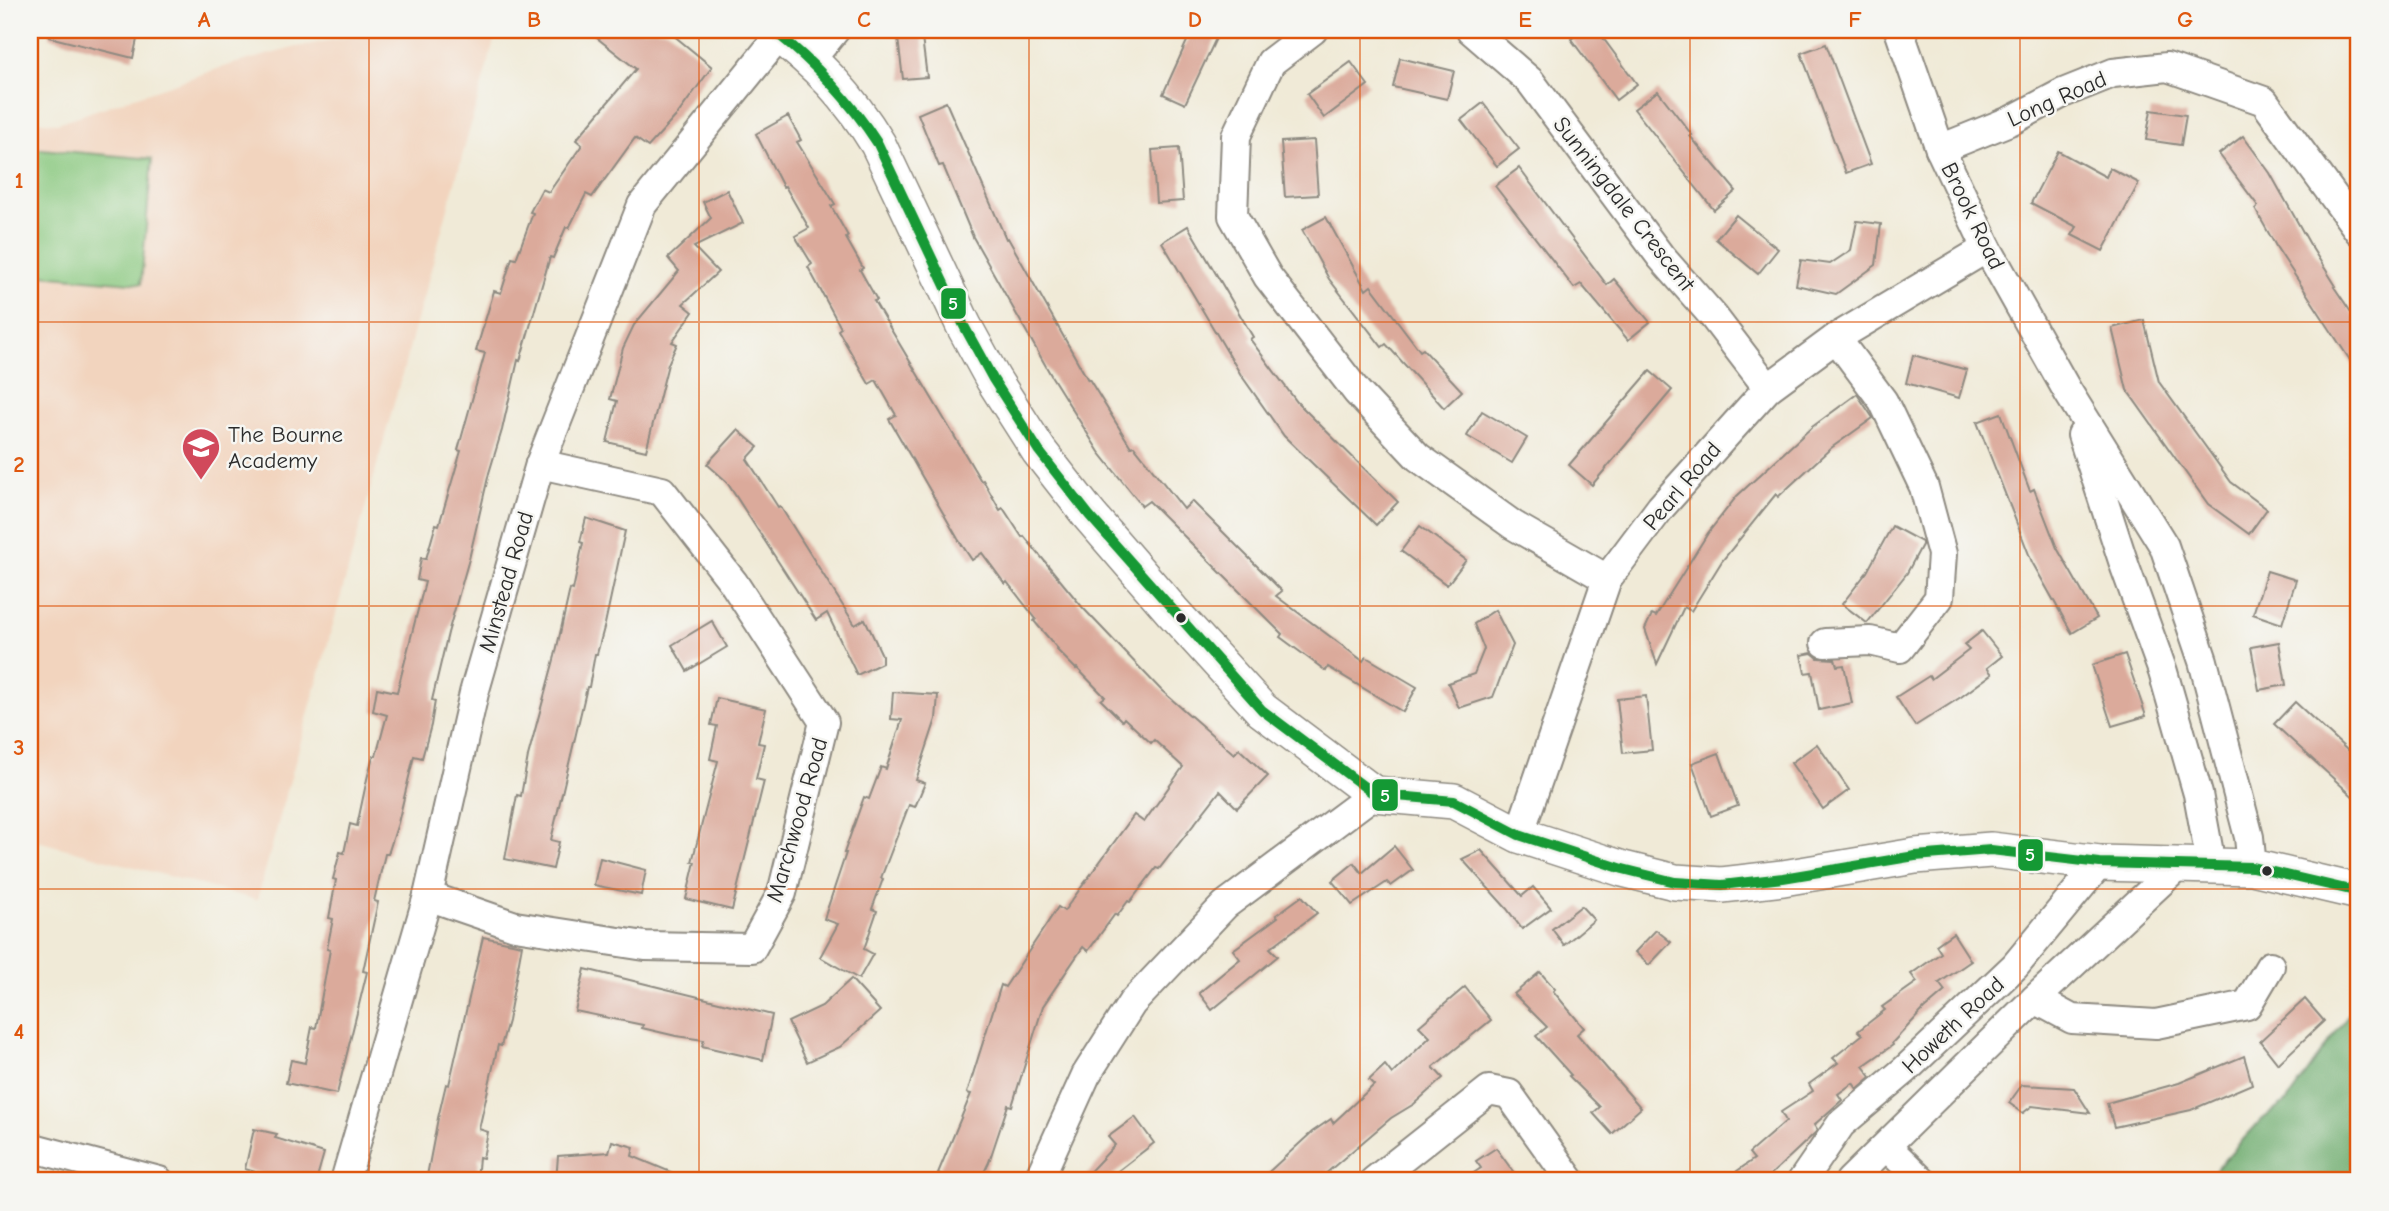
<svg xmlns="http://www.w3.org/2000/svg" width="2389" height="1211" font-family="'Comic Neue',sans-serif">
<rect width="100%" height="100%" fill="#f6f6f2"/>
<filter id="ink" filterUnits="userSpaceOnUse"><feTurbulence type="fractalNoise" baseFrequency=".0143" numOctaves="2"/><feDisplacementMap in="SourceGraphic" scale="14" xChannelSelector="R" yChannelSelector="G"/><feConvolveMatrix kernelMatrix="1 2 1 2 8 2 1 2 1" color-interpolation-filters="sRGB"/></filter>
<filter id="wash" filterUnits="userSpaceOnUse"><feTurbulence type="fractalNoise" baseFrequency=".00686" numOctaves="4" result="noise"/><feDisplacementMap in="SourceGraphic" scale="28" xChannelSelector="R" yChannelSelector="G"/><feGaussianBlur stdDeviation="1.57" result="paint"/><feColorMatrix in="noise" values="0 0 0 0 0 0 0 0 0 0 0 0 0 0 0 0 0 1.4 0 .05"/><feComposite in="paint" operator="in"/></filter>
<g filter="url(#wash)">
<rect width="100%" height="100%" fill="#f0ead7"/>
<polygon fill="#f2d4be" points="385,30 497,30 257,900 30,839 30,121 58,123 229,65 297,47"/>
<polygon fill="#89c87f" stroke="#5a7a55" stroke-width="2" points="30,148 152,159 141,284 30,274"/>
<polygon fill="#6eac6e" stroke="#4c6c4c" stroke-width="2" points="2356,1004 2359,1006 2359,1181 2205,1181 2260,1121 2287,1101"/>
<g id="blocks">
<g fill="#dbaa9b">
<polygon points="50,30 139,30 133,58 49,37"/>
<polygon points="587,30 667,30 712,67 677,115 648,147 635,138 592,197 586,194 569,228 566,227 553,258 550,257 520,361 518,360 502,430 489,473 469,559 448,633 432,700 435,701 431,725 422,758 414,756 398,823 388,854 385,854 374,901 378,902 363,971 367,972 337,1094 286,1083 291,1060 305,1063 312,1027 316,1028 330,950 327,949 333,919 329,918 336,880 333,879 340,852 344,853 350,824 357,826 367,779 373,756 376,756 387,715 373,711 377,688 397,692 425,582 417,580 421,558 426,559 436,524 439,525 461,451 458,450 485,353 476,351 494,291 501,293 512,258 516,259 533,213 530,212 542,189 549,192 582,145 576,140 636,69"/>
<polygon points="897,30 921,30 927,77 903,79"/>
<polygon points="1192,30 1220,30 1185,104 1163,94"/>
<polygon points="1584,30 1597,30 1637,84 1616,100 1571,39"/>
<polygon points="1826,44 1871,164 1846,173 1801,53"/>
<polygon points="1400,58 1454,71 1447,99 1393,87"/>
<polygon points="1351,62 1368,85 1324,118 1307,94"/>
<polygon points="1658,91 1692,135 1690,136 1736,191 1714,210 1634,109"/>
<polygon points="946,102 1006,239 1008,238 1088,380 1089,379 1131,447 1134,446 1184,509 1192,501 1282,591 1276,596 1363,661 1366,657 1417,687 1403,712 1328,667 1326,671 1280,637 1282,634 1149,501 1142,506 1099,452 1052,377 973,237 943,165 939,166 918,114"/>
<polygon points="1483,103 1519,149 1497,166 1461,120"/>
<polygon points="2151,110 2186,115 2181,145 2146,140"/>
<polygon points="788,116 801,140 797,142 835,204 831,206 848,236 846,238 863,268 860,270 877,300 874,301 981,481 983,480 1000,510 1003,508 1022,537 1024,536 1083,608 1161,690 1234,754 1239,749 1268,776 1237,808 1220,791 1159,869 1156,868 1130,902 1128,901 1117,916 1115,914 1088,951 1083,947 1043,1006 1012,1106 1008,1105 989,1162 980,1181 954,1181 938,1173 971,1094 967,1093 1001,985 1005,987 1058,907 1064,911 1134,815 1144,822 1183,767 1154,740 1151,743 1124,718 1122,721 1101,700 1105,697 1077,668 1076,669 1057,650 1058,649 1034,621 1036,619 1007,582 1005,584 982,553 972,560 958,539 889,419 896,415 876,380 869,384 838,330 841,328 808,267 812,264 795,236 809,228 785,186 783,187 756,134"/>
<polygon points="2243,136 2270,173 2312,248 2336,286 2334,287 2359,324 2359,374 2277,248 2255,209 2258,206 2219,154"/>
<polygon points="1314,140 1318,195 1285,197 1281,142"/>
<polygon points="1179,148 1183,201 1156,203 1152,150"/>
<polygon points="2058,151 2106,177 2110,168 2139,183 2103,251 2072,235 2077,227 2031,203"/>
<polygon points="1519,168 1607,285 1614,279 1650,322 1628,340 1581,284 1574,288 1495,186"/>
<polygon points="727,190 743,223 694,247 718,272 683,304 693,312 672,342 677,344 668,364 646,451 607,442 617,401 610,399 623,348 634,325 679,271 668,258 711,218 703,202"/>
<polygon points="1736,215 1778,249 1758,274 1716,239"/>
<polygon points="1326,217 1366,290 1371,286 1420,351 1423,349 1462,391 1444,408 1386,344 1382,347 1329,279 1302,230"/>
<polygon points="1857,221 1881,224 1876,265 1836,294 1796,285 1801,260 1830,264 1851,250"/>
<polygon points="1188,226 1253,337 1250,339 1297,402 1398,502 1376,525 1284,436 1241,375 1162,242"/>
<polygon points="2144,320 2159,382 2231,482 2267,509 2249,534 2208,504 2127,390 2112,328"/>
<polygon points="1913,355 1967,370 1959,398 1906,383"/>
<polygon points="1650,371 1672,390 1592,485 1569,465"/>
<polygon points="1857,394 1873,418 1831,448 1778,497 1776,494 1722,561 1691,611 1684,607 1657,664 1645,629 1652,614 1656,616 1708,533 1737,496 1812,427"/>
<polygon points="1482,411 1527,438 1512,463 1467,436"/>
<polygon points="2001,413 2030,491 2034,489 2057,548 2097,618 2072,633 2032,562 1977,422"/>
<polygon points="738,430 758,447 747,459 778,507 780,506 855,625 865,619 882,655 882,663 857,675 827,613 816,620 726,481 707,464"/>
<polygon points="586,518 625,531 605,624 597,654 595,654 589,687 587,687 551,840 559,842 553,869 505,859 517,795 521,796 528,756 555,656 570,589 573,590 583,543 580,542"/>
<polygon points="1420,526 1466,560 1447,585 1401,551"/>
<polygon points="1892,526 1922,542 1922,545 1907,573 1867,623 1842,604 1867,572"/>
<polygon points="2267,571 2296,580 2282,624 2253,614"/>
<polygon points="1495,610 1513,645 1493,697 1459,708 1448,683 1474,674 1484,649 1474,624"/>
<polygon points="712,621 727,647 687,671 672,645"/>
<polygon points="1982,631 2002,656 1987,668 1992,674 1961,697 1915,726 1896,697 1929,676 1931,679 1969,650 1964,645"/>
<polygon points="2279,642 2286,685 2259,690 2251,647"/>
<polygon points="1812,653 1818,658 1835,659 1837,666 1844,665 1852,703 1819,710 1812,672 1805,673 1801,655"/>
<polygon points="2125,654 2146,716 2112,726 2092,665"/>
<polygon points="893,692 938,695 936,719 916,780 925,783 915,807 909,805 881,878 883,879 872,909 877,911 864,949 873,954 859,979 820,957 838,924 824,919 846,853 844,853 864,797 869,799 881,767 886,769 902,720 891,719"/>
<polygon points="1646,696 1652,750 1623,753 1617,699"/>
<polygon points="717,698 766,709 758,743 764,744 756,779 764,781 732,910 686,899 695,862 692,862 718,761 710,759 717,726 711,725"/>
<polygon points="2295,702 2359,761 2359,802 2274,724"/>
<polygon points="1817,744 1849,790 1823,809 1791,763"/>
<polygon points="1719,753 1738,806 1711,816 1692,763"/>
<polygon points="1394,846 1413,870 1391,886 1387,882 1352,905 1332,881 1354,863 1362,873"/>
<polygon points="1481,850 1522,896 1533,887 1551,908 1522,929 1507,909 1462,859"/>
<polygon points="600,858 646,870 641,895 594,885"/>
<polygon points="1302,896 1317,913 1270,948 1278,956 1212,1010 1199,993 1240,959 1233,950 1278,917 1276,915"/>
<polygon points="1581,906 1594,920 1564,945 1552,929"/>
<polygon points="1656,930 1671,942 1649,965 1635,952"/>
<polygon points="1953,933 1971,961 1939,983 1945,991 1924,1009 1892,1043 1893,1045 1863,1066 1871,1077 1857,1089 1853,1083 1838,1094 1842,1100 1814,1125 1817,1130 1815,1133 1764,1181 1723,1181 1754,1159 1749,1153 1786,1121 1781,1112 1813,1091 1809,1084 1838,1063 1833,1058 1862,1035 1858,1031 1885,1010 1882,1007 1917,982 1911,974 1941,953 1936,945"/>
<polygon points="483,937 522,945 508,1021 501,1046 498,1045 479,1129 488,1132 483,1158 479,1157 477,1181 426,1181 438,1118 446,1084 449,1085"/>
<polygon points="585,969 772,1015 763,1060 702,1046 704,1040 676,1036 642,1028 643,1025 575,1011"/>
<polygon points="1540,972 1555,989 1553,991 1584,1028 1577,1034 1641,1108 1612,1134 1593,1113 1600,1107 1569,1076 1571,1075 1536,1036 1547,1027 1514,994"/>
<polygon points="851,979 880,1011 840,1047 807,1062 788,1022 822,1006"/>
<polygon points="1465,987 1491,1020 1433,1067 1443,1078 1414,1104 1391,1118 1317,1181 1259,1181 1312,1132 1331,1119 1333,1123 1374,1085 1369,1080 1385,1065 1392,1074 1430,1037 1419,1026"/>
<polygon points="2305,999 2324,1021 2278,1064 2260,1041"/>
<polygon points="2244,1056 2252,1084 2191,1110 2114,1127 2107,1103 2179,1083"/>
<polygon points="2022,1085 2074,1088 2090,1113 2032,1106 2023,1113 2009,1103"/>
<polygon points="1135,1117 1154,1143 1105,1181 1081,1181 1115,1145 1108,1137"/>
<polygon points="254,1129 277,1134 275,1138 324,1153 316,1181 288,1181 245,1169"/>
<polygon points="612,1141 634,1147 632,1156 692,1181 556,1181 558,1156 609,1152"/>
<polygon points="1496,1148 1520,1181 1462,1181 1481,1168 1476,1161"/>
</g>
</g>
</g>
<g filter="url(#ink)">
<use href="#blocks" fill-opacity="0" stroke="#8e8a81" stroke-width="2"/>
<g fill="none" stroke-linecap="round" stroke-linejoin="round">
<g stroke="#8e8a81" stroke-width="32">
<g id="minor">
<polyline points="1313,30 1271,62 1236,136 1233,216 1268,277 1357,392 1418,457 1513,525 1607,579"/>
<polyline points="1471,30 1530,81 1661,257 1713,316 1768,388"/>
<polyline points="1899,30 1940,149 1987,248 2068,392 2164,546 2203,661 2249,837 2252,867"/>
<polyline points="811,59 835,30"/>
<polyline points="1940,149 2012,120 2063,93 2113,73 2167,67 2264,101 2359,231"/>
<polyline points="2082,435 2125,567 2163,672 2198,794 2208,848 2208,866"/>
<polyline points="1825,643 1870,641 1900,648 1939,598 1942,554 1924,487 1883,401 1836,338"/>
<polyline points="1519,835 1607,579 1661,507 1768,388 1836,338 1987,248"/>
<polyline points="428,896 515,926 645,946 752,948 782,893 824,722 733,582 662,491 540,464"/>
<polyline points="2035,999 2072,1019 2156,1024 2247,1005 2270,966"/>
<polyline points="30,1147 159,1181"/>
<polyline points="1887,1147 1922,1181"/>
<polyline points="345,1181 428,896 474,693 540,464 642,205 780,35"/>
<polyline points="1038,1181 1086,1075 1132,1003 1225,905 1374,794"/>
<polyline points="1374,1181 1489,1090 1509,1094 1571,1181"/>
<polyline points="1802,1181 1841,1124 1905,1070 2015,966 2100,863"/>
<polyline points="1850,1181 2035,999 2178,866"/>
</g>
</g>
<g stroke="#8e8a81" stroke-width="38">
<path id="tertiary" d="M773 30C818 64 849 96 878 144L964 326 993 379 1039 451 1089 515 1172 611 1262 710 1374 794 1454 801 1519 835 1623 869 1675 882 1722 885 1783 878 1915 856 1991 850 2100 863 2252 867 2359 892"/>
</g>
<use href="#minor" stroke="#fff" stroke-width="28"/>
<use href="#tertiary" stroke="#fff" stroke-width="35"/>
<g stroke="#f6f6f2" stroke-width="16">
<path id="bus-1" d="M773 30C815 63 849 99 878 144L964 326 993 379 1039 451 1089 515 1262 710 1374 794 1454 801 1519 835 1623 869 1675 882 1722 885 1783 878 1915 856 1991 850 2100 863 2252 867 2359 892"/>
</g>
<use href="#bus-1" stroke="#149934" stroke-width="10"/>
</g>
</g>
<path fill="none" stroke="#df570e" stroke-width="2" stroke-opacity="0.55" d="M369 30V1181M699 30V1181M1029 30V1181M1360 30V1181M1690 30V1181M2020 30V1181M30 322H2359M30 606H2359M30 889H2359"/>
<defs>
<g id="school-pin" transform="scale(2.0125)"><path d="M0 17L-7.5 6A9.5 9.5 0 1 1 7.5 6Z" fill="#d1495b" stroke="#f6f6f2"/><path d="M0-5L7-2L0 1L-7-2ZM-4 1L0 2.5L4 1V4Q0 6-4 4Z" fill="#fff"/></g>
</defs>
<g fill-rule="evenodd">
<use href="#school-pin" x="201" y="447"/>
</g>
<g fill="#2b2b2b" stroke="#f6f6f2" stroke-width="2.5">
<circle cx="1181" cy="618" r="6"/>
<circle cx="2267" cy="871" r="6"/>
</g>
<g text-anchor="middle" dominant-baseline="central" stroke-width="5" stroke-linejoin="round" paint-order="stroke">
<g font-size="23" fill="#2b2b2b" stroke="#f6f6f2">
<text transform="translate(2057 99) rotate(-24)">Long Road</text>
<text transform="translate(1624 204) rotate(52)">Sunningdale Crescent</text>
<text transform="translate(1973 216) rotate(64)">Brook Road</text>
<text transform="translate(1682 486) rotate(-50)">Pearl Road</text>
<text transform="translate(506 582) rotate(-74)">Minstead Road</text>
<text transform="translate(797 820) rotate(-74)">Marchwood Road</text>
<text transform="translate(1953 1025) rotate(-43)">Howeth Road</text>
</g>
<g font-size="23" fill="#2b2b2b" stroke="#f6f6f2" text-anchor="start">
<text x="228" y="434">The Bourne<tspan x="228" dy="26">Academy</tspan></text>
</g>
</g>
<g stroke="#f6f6f2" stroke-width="2.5">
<rect x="940" y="287" width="27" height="33" rx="7" fill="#149934"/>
<rect x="1371" y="778" width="28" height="34" rx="7" fill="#149934"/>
<rect x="2017" y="838" width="27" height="34" rx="7" fill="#149934"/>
</g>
<g font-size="19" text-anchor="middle" font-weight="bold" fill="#fff">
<text x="953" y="310">5</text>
<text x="1385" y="802">5</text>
<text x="2030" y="861">5</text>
</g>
<rect width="2389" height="1211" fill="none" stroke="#f6f6f2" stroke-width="77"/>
<rect x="38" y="38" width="2312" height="1134" fill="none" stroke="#df570e" stroke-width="2.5"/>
<g font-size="23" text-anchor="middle" font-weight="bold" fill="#df570e">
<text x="204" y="27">A</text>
<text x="534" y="27">B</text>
<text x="864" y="27">C</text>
<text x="1195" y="27">D</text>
<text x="1525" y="27">E</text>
<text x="1855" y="27">F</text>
<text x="2185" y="27">G</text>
<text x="19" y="188">1</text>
<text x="19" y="472">2</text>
<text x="19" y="755">3</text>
<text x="19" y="1039">4</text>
</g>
</svg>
